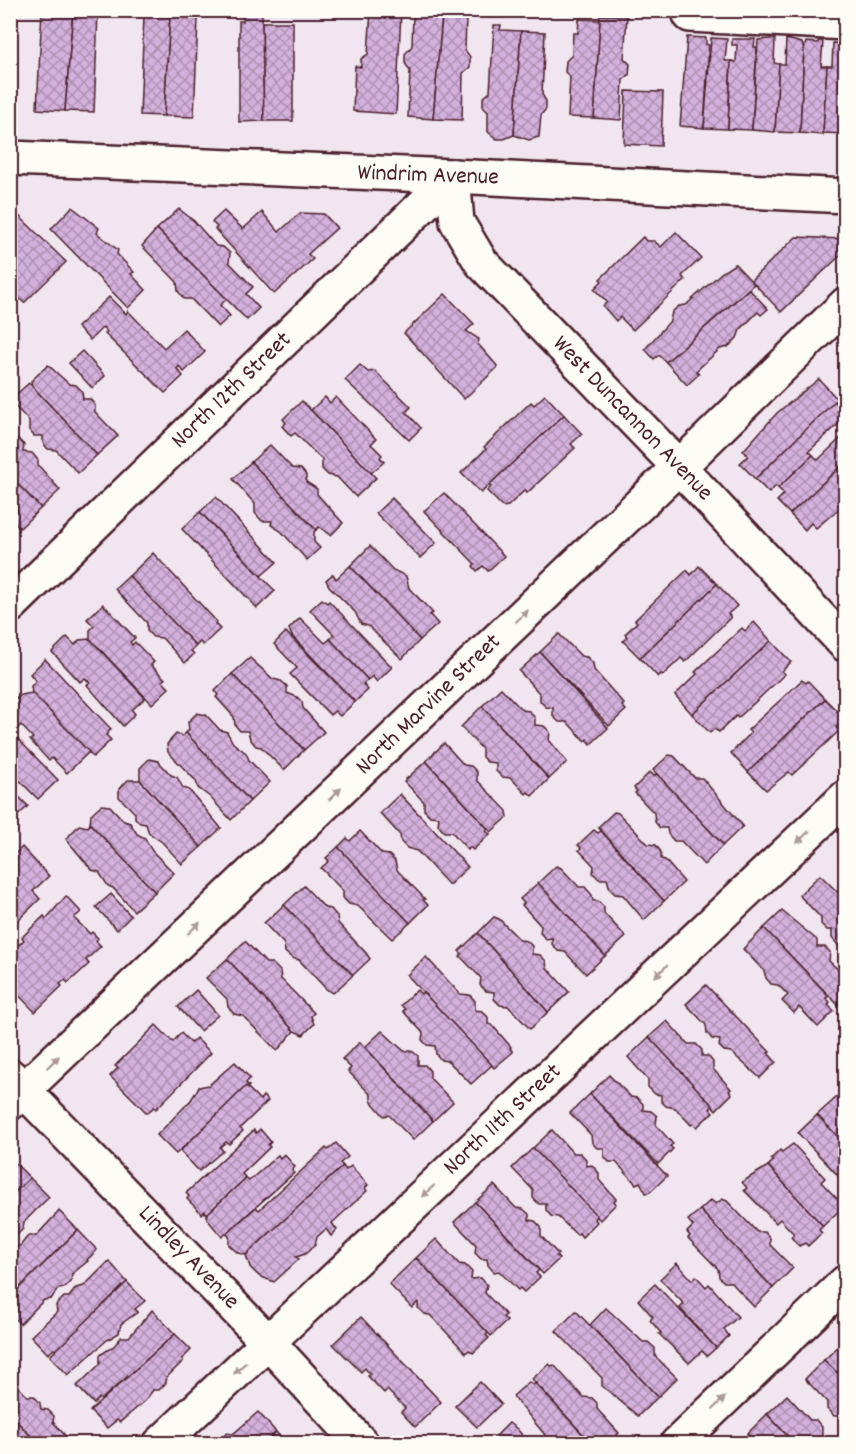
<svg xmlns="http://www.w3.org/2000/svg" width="856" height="1454" font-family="Dekko,sans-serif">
<defs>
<pattern id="building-cross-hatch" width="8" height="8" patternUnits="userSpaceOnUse" patternTransform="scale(1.5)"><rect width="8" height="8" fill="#d4b1dc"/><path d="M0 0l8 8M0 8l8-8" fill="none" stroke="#ae8fb3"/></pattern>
</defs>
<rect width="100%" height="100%" fill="#f1e6ef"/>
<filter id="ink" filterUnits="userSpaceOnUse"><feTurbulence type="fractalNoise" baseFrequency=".0167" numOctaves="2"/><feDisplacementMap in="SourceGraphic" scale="12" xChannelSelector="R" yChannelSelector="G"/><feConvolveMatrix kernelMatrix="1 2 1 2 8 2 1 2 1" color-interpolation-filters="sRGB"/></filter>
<g filter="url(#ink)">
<g fill="url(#building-cross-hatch)" stroke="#4a1f2b" stroke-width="1.5">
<polygon points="42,10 73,10 65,111 37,109"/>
<polygon points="243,10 262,10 264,121 239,122 239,21 243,21"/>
<polygon points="371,10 401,11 396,114 353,111 355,66 361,67 361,59 368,54"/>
<polygon points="73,12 98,13 94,112 65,111"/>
<polygon points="413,15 442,17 433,119 408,117 410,71 405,63 405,54 412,46"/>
<polygon points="600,15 627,16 624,58 630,64 629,75 623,80 621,120 594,118"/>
<polygon points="144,16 170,16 164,116 140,115"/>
<polygon points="170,16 198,18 194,117 164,116"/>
<polygon points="442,17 466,19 465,50 470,57 470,67 463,73 462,120 433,119"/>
<polygon points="579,19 600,20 594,118 568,117 570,77 565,72 566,61 572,55 573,33 578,33"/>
<polygon points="262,22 293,22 293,121 264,121"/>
<polygon points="494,25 501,25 500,30 521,31 514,135 504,139 497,139 488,132 488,112 483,107 483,98 490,92"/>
<polygon points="521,31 545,32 542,94 546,101 546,109 541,115 539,137 529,140 514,135"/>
<polygon points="687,37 706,38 706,44 709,45 704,128 680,126"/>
<polygon points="711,38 727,39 725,61 731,61 728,129 704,128"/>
<polygon points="732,39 755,39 754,47 757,47 752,130 728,129 731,61 736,62 737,45 732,45"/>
<polygon points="770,39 775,39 774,63 779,64 775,132 752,130 758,40"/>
<polygon points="786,39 802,43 804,49 800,133 775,132 779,64 785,64"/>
<polygon points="818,41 823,41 821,66 827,66 823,135 800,133 804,49 806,42 818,43"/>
<polygon points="833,43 846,44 846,134 823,133 827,66 832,66"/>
<polygon points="626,91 663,92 661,146 624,144"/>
<polygon points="10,207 66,262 24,303 10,289"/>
<polygon points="72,207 99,228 97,233 118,250 117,254 134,272 131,274 146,290 128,308 51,229"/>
<polygon points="179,209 194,221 216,246 223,247 230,253 229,262 253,287 246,294 259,308 247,320 157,229"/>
<polygon points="224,211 243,229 262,212 279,232 300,213 324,214 337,228 308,254 313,259 274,294 215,229 217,227 212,222"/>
<polygon points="157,229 227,299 220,305 230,316 218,327 191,299 184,299 178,291 177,282 142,246"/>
<polygon points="676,232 701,258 682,276 685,280 633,330 620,317 616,321 603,306 607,302 594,289 602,281 600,279 643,237 646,241 654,241 661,247"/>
<polygon points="796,237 842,239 846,243 846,250 781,312 751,280"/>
<polygon points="735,264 754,284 666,362 659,355 654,359 645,349 670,321 672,312 679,306 686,305 721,273"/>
<polygon points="749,289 768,309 761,315 758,312 740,330 737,338 728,347 720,349 696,371 699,374 687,385 666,362"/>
<polygon points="445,294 474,324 466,331 479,339 478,344 498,367 464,399 404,333"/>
<polygon points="109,297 126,314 128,311 164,348 184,329 205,352 184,372 179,366 177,369 183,376 165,393 105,334 107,332 103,327 90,340 77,327"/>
<polygon points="82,351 105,376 92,388 69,363"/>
<polygon points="48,365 69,384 76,385 82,391 83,399 90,399 95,405 95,412 118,436 97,455 32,386 31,381"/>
<polygon points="360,365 368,372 375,371 411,407 406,412 421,428 409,440 345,380"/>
<polygon points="819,379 838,400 755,479 740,463 748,456 743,451 777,413"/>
<polygon points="29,383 97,455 78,473 56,450 48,449 43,443 43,436 34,436 29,430 29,421 13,404 15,403 11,399"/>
<polygon points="545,395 564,415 481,493 461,473 486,449 484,447 531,402 534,405"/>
<polygon points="325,397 330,403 336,397 376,439 371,444 382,455 380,457 384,462 371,473 311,410"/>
<polygon points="302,401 376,478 356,497 337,477 328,475 322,469 322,460 295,433 291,436 282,426 286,423 283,419"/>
<polygon points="835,401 846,412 844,419 809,451 813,455 778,488 776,486 769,493 755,479"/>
<polygon points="564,415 582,434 571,444 575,448 527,493 525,490 508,506 503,507 487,491 491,487 489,485"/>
<polygon points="846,433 846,461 790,514 777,501 784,494 778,488 813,455 818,460"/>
<polygon points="10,439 18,439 24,445 23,452 32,453 38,460 38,465 60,490 41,508 10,476"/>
<polygon points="270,445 292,468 301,469 306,475 306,482 317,489 317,494 343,523 331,535 319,527 316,530 251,462"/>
<polygon points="846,461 846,503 816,528 811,523 805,530 790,514"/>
<polygon points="251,462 316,530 314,532 314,542 320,548 307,560 281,531 271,525 272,521 262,521 255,513 255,504 233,479"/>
<polygon points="10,476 41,508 20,528 10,518"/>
<polygon points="444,493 504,556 488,571 483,566 477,571 473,566 475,564 424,511"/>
<polygon points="216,497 277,562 261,576 200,512"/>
<polygon points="392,498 436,543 420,558 376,513"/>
<polygon points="200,512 275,591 257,608 182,529"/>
<polygon points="370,546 393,570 406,576 409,588 433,613 430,615 438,624 420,640 350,566"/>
<polygon points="153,553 217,622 215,624 220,629 203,645 200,642 196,646 129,576"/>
<polygon points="350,566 420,640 402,659 368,626 361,624 355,612 329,586 326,580 333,574 336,579"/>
<polygon points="699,566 717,584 640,658 623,641 627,637 625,634 637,622 635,620 687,570 691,575"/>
<polygon points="129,576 196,646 191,651 194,654 185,663 162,638 153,637 147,631 147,623 115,589"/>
<polygon points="717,584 737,606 728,614 731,617 685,662 681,658 663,675 661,674 658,677 640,658"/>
<polygon points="322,599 327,603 329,601 392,667 377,682 372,676 368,680 330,639 334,635 310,610"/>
<polygon points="103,604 135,638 130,642 132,645 135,642 154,662 151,665 165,679 162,681 169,688 152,704 90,639 90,630 94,626 87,619"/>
<polygon points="300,618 325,643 330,639 368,680 363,684 368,690 355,702 292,636 289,629"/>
<polygon points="754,622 771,641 692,714 675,695 697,674 695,672 742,628 745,631"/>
<polygon points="286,632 355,702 340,716 335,711 330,715 290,674 297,668 274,644"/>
<polygon points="559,634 581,656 587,657 593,663 594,670 624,704 622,706 626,710 609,726 540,652"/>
<polygon points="67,637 75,645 79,640 90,639 145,698 132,710 135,714 123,726 87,685 90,683 85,678 80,682 52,652"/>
<polygon points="771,641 791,662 782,671 785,674 738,718 736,716 719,732 714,729 710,733 692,714"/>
<polygon points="540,652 608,728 591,744 587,739 585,741 567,722 559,722 553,716 553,708 546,707 540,701 540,694 519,671"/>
<polygon points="250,658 273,679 281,681 287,686 287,693 297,697 302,702 303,708 324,732 304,750 232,674"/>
<polygon points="45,659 111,729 106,735 111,740 93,757 32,693 31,686 36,681 30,674"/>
<polygon points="232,674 304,750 284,770 261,747 256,746 250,739 248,731 240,731 235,725 234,717 216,697 218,695 215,691"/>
<polygon points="802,680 806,683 808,681 825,699 748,772 731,753 751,733 748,730"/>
<polygon points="501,688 522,710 529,711 535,718 535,725 544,726 550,732 549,740 567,762 549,779 482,706"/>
<polygon points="10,692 17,699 21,695 32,693 89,752 67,773 52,758 49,761 30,740 33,738 21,725 17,729 10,722"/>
<polygon points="825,699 845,719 836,727 839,731 792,775 789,772 766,790 748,772"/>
<polygon points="482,706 549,779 532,796 528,792 526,794 511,778 502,777 496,771 496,763 487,762 482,757 482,749 461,727"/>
<polygon points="197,713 206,715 220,730 227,732 233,743 246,753 249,760 270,782 250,801 186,733 189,729 188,722"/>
<polygon points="10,731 58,780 38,799 16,777 13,781 10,778"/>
<polygon points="186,733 250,801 231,820 210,797 198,788 196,781 168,752 167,744 176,734 182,736"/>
<polygon points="444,743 464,765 471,766 477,772 477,780 507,811 508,817 491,832 426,761"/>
<polygon points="669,755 674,756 695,778 702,778 743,826 723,845 653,770"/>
<polygon points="149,759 158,761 171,775 177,777 183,788 189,790 221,828 201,847 140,780 140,768"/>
<polygon points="426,761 488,829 486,831 490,834 473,850 470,847 468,850 452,832 444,832 438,825 439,817 430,816 424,810 424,802 404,781"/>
<polygon points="650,772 654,776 657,774 723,845 704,865 681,841 674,841 668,834 667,828 660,828 655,822 654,813 635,793 637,791 634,788"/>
<polygon points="128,780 140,780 201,847 182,864 162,842 149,833 146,824 140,823 135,818 135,813 119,797 119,789"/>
<polygon points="10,788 28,806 10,823"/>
<polygon points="400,794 468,867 449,885 417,851 407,848 401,842 400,835 380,813"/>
<polygon points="101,805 110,806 124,821 130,823 137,834 145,838 152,851 174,873 155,892 90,824 91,814"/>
<polygon points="614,812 618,813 648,844 656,845 661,852 661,859 665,860 684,882 664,901 598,827"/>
<polygon points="90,824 155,892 134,911 113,888 108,886 99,872 92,870 66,839 79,825 88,827"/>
<polygon points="594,830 598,833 601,831 664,901 644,920 623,895 615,894 610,889 607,879 599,879 593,873 594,866 579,850 581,848 578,845"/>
<polygon points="360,831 382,854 389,855 395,861 397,870 425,899 423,900 428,905 410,923 338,847 347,838 350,841"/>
<polygon points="22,847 49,876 33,891 40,899 17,921 10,915 10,859"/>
<polygon points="338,847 410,923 392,939 358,906 349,904 343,898 343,891 321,868 329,861 326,858"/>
<polygon points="846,863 846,876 839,869"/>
<polygon points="556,866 561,868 579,887 585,887 592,895 593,901 598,901 604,907 604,913 626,937 605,956 538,883"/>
<polygon points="820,875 846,900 846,945 838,945 832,938 832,930 827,930 821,924 821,918 799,895"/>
<polygon points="538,883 605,956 586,974 565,952 558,951 552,944 552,938 546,939 540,933 541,926 522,905 524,903 520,899"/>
<polygon points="304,886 325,908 331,909 337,916 338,923 366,953 370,959 353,975 284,905"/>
<polygon points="111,894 131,916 117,930 96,907"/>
<polygon points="66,896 81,912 74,918 90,934 92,932 98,938 96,941 101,946 86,960 89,964 68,983 65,980 60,984 62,986 35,1012 10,986 10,953 24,940 22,937 44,916 46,919"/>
<polygon points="284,905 353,975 333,993 327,990 299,960 292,958 285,952 284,944 264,923"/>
<polygon points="782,911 817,940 817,947 825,947 830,952 829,961 846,977 846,986 839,992 845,998 838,1005 764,928"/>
<polygon points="494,917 499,919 520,940 527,941 532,946 532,954 540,955 546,961 547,968 569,992 548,1012 478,933"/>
<polygon points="764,928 829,996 826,998 830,1002 828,1005 834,1011 818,1027 799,1007 794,1013 782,1001 788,995 778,985 771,984 766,978 764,971 743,949"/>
<polygon points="478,933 548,1012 530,1029 508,1006 500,1005 494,999 494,992 486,991 480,985 481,978 460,956 462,954 459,951"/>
<polygon points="245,941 266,963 272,963 280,971 281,979 314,1013 311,1016 314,1024 303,1035 294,1031 227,959"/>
<polygon points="426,957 460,994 470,995 475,1001 475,1010 482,1011 488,1017 488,1024 492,1025 511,1047 510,1048 513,1052 494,1068 407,975"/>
<polygon points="227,959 294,1031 277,1051 243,1016 234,1014 228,1007 227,999 206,978"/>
<polygon points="706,985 770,1052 768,1053 776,1062 760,1078 731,1052 724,1051 719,1046 720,1040 712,1039 707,1033 706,1025 686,1004"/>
<polygon points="196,990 218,1015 200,1031 178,1007"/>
<polygon points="417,990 421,994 423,992 492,1065 471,1084 448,1061 441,1060 436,1054 435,1046 427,1045 422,1040 423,1033 403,1011 405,1009 401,1005"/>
<polygon points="667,1021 688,1044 696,1044 702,1050 702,1056 708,1056 713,1062 713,1069 731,1089 729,1091 732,1094 716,1110 649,1037"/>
<polygon points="156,1025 173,1042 181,1033 191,1043 196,1038 211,1053 156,1109 154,1107 147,1113 110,1076 118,1068 115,1066"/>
<polygon points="382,1031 404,1051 412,1051 418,1056 418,1065 425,1065 430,1071 430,1078 453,1102 433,1121 365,1047"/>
<polygon points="649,1037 713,1106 710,1109 713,1112 697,1127 694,1124 691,1125 675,1108 666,1106 661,1101 661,1095 655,1094 648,1087 648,1080 628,1057"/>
<polygon points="360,1042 433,1121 413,1140 389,1115 384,1116 371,1101 371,1095 348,1071 351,1068 342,1059"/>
<polygon points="235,1062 250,1078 246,1083 249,1086 176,1154 157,1135 191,1100 199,1087 209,1085"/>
<polygon points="609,1075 631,1097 637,1098 643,1104 643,1110 651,1111 657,1116 656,1125 673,1144 670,1146 673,1149 658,1164 590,1094"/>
<polygon points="246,1086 260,1100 263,1096 268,1101 240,1128 243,1131 229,1144 226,1142 220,1147 223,1151 199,1171 180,1151"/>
<polygon points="590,1094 667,1176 650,1192 646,1193 640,1182 636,1184 616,1162 609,1162 604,1156 604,1148 597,1148 592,1143 591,1135 570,1113"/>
<polygon points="838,1096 846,1104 846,1145 817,1115"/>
<polygon points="817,1115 846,1145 846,1184 798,1133"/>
<polygon points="260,1129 271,1142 268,1145 270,1147 242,1174 246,1178 207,1214 205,1211 202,1214 187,1199 189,1196 186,1193 254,1130 256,1133"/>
<polygon points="552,1130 573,1153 580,1153 586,1159 586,1166 592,1165 599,1173 599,1180 616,1199 614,1201 616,1204 600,1220 533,1148"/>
<polygon points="336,1143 348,1157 340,1163 343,1166 246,1255 238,1253 229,1245 229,1236 226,1234 256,1207 259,1210 326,1148 328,1150"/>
<polygon points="793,1144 825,1178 821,1182 844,1206 823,1226 768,1166 773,1161 771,1159 780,1150 782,1152"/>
<polygon points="533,1148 597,1216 595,1219 597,1222 582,1237 579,1233 577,1235 558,1217 551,1216 546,1210 546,1204 539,1204 533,1198 533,1190 512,1168"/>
<polygon points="284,1154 295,1167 292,1170 294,1173 222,1237 207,1219 207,1214 246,1178 249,1181 278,1155 280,1158"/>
<polygon points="10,1158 30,1178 10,1197"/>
<polygon points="343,1166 346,1170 351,1166 368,1185 365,1188 367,1191 332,1223 337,1230 331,1236 326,1229 317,1237 315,1245 305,1254 296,1257 299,1259 274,1282 259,1276 250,1267 246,1255"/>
<polygon points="768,1166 823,1226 819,1230 822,1233 808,1246 805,1243 799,1246 791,1237 794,1234 780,1219 776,1223 744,1190 747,1188 742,1182"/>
<polygon points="30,1178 49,1197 24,1222 23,1229 16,1236 10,1237 10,1197"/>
<polygon points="494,1185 516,1208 523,1209 529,1214 529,1220 535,1221 541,1227 541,1236 558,1254 556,1256 559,1259 543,1274 475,1202"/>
<polygon points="722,1199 727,1201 757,1232 765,1232 770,1238 770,1245 793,1268 773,1288 700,1210 711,1200 716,1204"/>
<polygon points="475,1202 539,1270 536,1273 540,1277 524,1292 520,1288 518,1290 499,1271 494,1272 488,1265 487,1259 481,1259 475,1253 476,1245 454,1222"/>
<polygon points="700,1210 773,1288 754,1307 731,1282 724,1282 719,1277 718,1269 688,1238 690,1236 687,1232 693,1226 688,1220"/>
<polygon points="59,1211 78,1230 10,1297 10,1251 15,1246 20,1246 28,1236 36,1236"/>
<polygon points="78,1230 97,1250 87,1260 88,1261 72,1274 71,1281 64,1288 58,1289 51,1299 44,1300 20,1324 10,1314 10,1297"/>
<polygon points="436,1239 459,1264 465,1265 472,1272 471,1279 481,1278 487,1285 485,1293 506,1315 503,1317 507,1321 491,1336 416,1258"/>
<polygon points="416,1258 488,1333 486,1335 489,1338 473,1353 469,1350 466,1353 430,1315 424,1314 418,1308 418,1302 412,1308 389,1284"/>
<polygon points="109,1261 127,1282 56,1351 54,1349 48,1354 31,1336 57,1312 56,1305 64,1297 69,1297 76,1288 84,1286"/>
<polygon points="677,1263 692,1280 696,1276 706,1287 709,1284 738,1317 724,1329 729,1336 716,1348 680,1308 684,1304 660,1279"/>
<polygon points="127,1282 145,1301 135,1309 138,1312 121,1324 119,1333 107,1340 68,1375 50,1356"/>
<polygon points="655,1284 716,1348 707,1356 702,1351 689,1363 659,1334 661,1333 650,1320 653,1317 638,1300"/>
<polygon points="606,1308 643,1342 648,1342 655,1348 655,1356 677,1378 658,1397 590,1325"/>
<polygon points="152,1310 175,1334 101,1400 99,1398 94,1404 77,1386 100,1364 100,1355 114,1346 121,1337 129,1337"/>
<polygon points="576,1311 658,1397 638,1416 602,1386 602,1378 556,1331"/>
<polygon points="361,1317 441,1402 415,1427 401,1412 405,1408 387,1390 384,1393 368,1376 370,1374 365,1368 361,1372 333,1344"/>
<polygon points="175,1334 191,1350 182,1359 183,1361 166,1378 166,1383 159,1390 153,1390 145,1401 120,1422 117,1420 107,1428 90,1411"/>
<polygon points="843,1342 846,1344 846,1381 824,1360"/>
<polygon points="824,1360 846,1381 846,1421 841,1416 834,1416 827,1409 827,1402 805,1379"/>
<polygon points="549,1364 551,1366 554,1365 583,1397 592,1398 597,1403 597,1409 619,1433 608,1444 592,1444 532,1379"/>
<polygon points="10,1378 27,1396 34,1396 40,1403 41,1409 48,1410 54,1416 53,1422 73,1444 38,1444 10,1414"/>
<polygon points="480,1382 501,1404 477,1427 455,1406"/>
<polygon points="529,1382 533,1385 535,1383 592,1444 547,1444 545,1435 513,1396"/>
<polygon points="787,1395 810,1420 816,1420 822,1427 822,1434 831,1444 795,1444 767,1414"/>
<polygon points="258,1412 276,1432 264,1444 220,1444 226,1433 233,1434"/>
<polygon points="10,1414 38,1444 10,1444"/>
<polygon points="767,1414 795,1444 756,1444 747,1434"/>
<polygon points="509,1423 517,1429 530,1444 497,1444 493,1439"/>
<polygon points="276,1432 287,1444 264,1444"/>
</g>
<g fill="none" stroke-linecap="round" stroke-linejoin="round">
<g stroke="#4a1f2b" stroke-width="38">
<g id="minor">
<polyline points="690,15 846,23"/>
<polyline points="10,158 453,176 846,196"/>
<polyline points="453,176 457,222 481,262 679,467 846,645"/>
<polyline points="10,606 453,176"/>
<polyline points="10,1076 268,1342 362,1444"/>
<polyline points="10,1103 679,467 846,304"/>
<polyline points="160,1444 846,797"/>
<polyline points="677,1444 846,1282"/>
</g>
</g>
<use href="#minor" stroke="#fdfcf7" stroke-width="33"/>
</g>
<defs><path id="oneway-solid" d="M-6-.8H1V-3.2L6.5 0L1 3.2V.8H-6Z" transform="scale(1.5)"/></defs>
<g fill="#ac999b">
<use href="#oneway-solid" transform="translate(522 616) rotate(-44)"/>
<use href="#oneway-solid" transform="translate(335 794) rotate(-44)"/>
<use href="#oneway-solid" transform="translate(803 837) rotate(137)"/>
<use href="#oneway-solid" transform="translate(194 928) rotate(-44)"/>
<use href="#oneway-solid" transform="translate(661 971) rotate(137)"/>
<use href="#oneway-solid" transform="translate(53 1062) rotate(-44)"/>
<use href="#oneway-solid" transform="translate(428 1191) rotate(137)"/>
<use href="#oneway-solid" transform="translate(240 1368) rotate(137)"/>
<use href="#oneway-solid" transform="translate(719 1403) rotate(-44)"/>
</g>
</g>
<g text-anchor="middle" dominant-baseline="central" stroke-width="5" stroke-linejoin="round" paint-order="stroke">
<g font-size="24" fill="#4a1f2b" stroke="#fdfcf7">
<text transform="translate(428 176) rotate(2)">Windrim Avenue</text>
<text transform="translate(232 391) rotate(-44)">North 12th Street</text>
<text transform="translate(632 419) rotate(46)">West Duncannon Avenue</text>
<text transform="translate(429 705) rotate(-44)">North Marvine Street</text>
<text transform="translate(503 1120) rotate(-43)">North 11th Street</text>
<text transform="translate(188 1258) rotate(46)">Lindley Avenue</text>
</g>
</g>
<rect width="856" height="1454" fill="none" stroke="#fdfcf7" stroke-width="36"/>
<rect x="18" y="18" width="820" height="1418" fill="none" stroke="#4a1f2b" stroke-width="2" filter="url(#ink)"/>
</svg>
